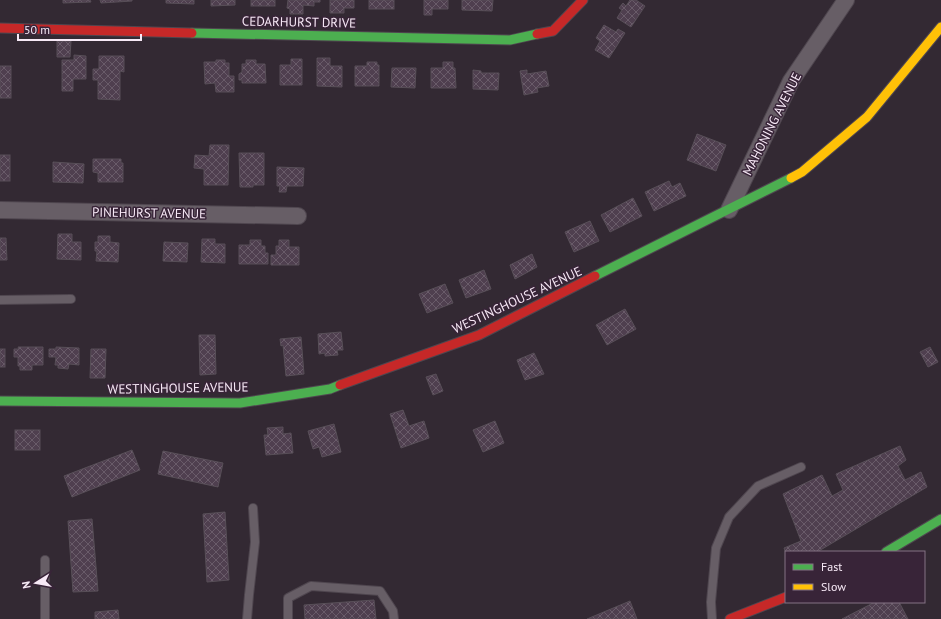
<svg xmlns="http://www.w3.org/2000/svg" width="941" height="619" font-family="'PT Sans',sans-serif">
<defs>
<pattern id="building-cross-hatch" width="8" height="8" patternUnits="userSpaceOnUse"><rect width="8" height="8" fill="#4f3f4f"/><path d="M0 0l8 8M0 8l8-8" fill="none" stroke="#695b69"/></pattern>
</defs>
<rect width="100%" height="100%" fill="#332933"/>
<g fill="url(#building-cross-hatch)" stroke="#584f58">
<polygon points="63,0 90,0 91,2 63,3"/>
<polygon points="100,0 132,0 132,1 101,3"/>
<polygon points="166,0 194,0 194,4 166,3"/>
<polygon points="211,0 235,0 235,5 211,6"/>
<rect x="251" y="0" width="24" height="6"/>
<polygon points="288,0 320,0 320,2 314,2 314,6 303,5 303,14 290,14 290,9 287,8"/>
<polygon points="330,0 354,0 354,8 344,8 344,13 330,13"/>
<rect x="369" y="0" width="25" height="9"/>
<polygon points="424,0 448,0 448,9 432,9 432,15 424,15"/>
<polygon points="462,0 493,0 492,11 462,10"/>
<polygon points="630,0 636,0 645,6 631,27 617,18 622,10 619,8 623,3 626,6"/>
<polygon points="604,25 616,32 618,29 625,33 609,58 595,50 600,41 596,38"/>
<polygon points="57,41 71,41 70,57 57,57"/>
<polygon points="74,55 86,56 86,79 73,79 73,91 62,91 62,60 74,60"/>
<polygon points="99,56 124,56 124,72 120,71 120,100 98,99 98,80 93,80 93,69 99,69"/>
<polygon points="317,58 330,58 330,66 342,66 342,87 317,86"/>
<polygon points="291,59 302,59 302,85 280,85 280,65 291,65"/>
<polygon points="216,60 225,60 225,63 229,63 229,76 234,76 234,92 216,92 215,83 205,84 204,62 216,62"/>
<polygon points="246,60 256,60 256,64 265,64 266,83 242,83 242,80 239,80 239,74 242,72 242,64 246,64"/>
<polygon points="367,62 377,62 377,65 379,65 379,86 355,86 355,66 367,66"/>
<polygon points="443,62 453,62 453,68 455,68 456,88 431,88 431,68 443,68"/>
<rect x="0" y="66" width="11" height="32"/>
<polygon points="392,68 416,68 415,88 391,87"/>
<polygon points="473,70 481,71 481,73 499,73 498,90 473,89"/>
<polygon points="527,70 527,74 546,71 549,86 537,88 538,92 524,95 520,71"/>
<polygon points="697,134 726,145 716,171 687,160"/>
<polygon points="210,145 229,145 228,185 204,185 204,169 194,168 195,155 209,156"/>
<polygon points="239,153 264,153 264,185 253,185 253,187 240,187"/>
<rect x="0" y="155" width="10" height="26"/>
<polygon points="93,159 121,159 121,163 123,163 123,182 98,182 98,173 93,172"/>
<polygon points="53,162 84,164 83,183 53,182"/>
<polygon points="277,167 304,168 303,186 287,186 286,192 279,192 280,186 277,186"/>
<polygon points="669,181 672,187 680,183 686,196 654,211 645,192"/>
<polygon points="633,198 642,216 610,232 601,215"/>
<polygon points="590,221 599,241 574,252 565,232"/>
<polygon points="58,234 72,234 72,242 81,242 81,260 57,259"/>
<polygon points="98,236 110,236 110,242 119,243 118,262 96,261 97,251 95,251 95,242 98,242"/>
<polygon points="0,238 6,238 7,260 0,260"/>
<polygon points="202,239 215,239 215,244 225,244 225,263 201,262"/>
<polygon points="250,240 261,240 261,246 265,246 265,253 268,253 268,264 239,264 239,245 250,245"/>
<polygon points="279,240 289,240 289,247 299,247 299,265 271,265 271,255 276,255 276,246 279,246"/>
<polygon points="164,242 188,243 187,262 163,261"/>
<polygon points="532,254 537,267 515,279 510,265"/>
<polygon points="484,270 491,289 466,298 459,280"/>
<polygon points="445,284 453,303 427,313 419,294"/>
<polygon points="625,309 636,329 607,345 596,325"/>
<polygon points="341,332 343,350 337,350 338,355 325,356 325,353 319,354 318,334"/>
<polygon points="199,335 215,335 216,374 200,375"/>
<polygon points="301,337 304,374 286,376 283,345 281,346 280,339"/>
<polygon points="18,347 43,347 43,365 32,365 32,370 20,370 20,366 18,366 18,357 14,357 14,349 19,349"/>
<polygon points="56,347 79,348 79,365 69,364 68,369 58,368 58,365 55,365 56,357 49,357 49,349 56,349"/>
<polygon points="930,347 938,362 928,367 920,352"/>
<rect x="0" y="349" width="5" height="18"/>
<polygon points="91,349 106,349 105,378 90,378"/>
<polygon points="534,353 544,374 525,380 517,360"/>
<polygon points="436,374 443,391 433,395 426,377"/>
<polygon points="403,410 409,426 424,421 429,438 401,448 390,414"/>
<polygon points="495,421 504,443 483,452 473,430"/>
<polygon points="334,424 341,452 322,457 319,447 313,449 308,431"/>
<polygon points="283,427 283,434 291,433 293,453 266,455 264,435 268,435 267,428"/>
<rect x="15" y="430" width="25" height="20"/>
<polygon points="900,446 906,460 898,466 905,480 921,472 927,487 817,552 786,553 784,548 801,541 783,494 822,475 832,496 843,490 836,474"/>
<polygon points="132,450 140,470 72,497 64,476"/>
<polygon points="163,451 223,463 218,487 158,474"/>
<polygon points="225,512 229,580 207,582 203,514"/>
<polygon points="92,519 98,591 73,592 68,521"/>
<polygon points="374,600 376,619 305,619 304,605"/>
<polygon points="630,601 637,619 587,619"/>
<polygon points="875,602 899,602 908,619 842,619"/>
<polygon points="118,610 119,619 95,619 95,612"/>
</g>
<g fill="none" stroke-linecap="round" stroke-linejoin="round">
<g stroke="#4f464f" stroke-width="10">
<g id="lane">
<polyline points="0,300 71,299"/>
<polyline points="45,619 45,560"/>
<polyline points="247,619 249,595 255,542 253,508"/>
<polyline points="288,619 288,598 311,586 380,591 393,611 394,619"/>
<polyline points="712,619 711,602 716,548 729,517 758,486 801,467"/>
</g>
</g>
<g stroke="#4f464f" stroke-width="18">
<g id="street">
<polyline points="0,210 298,216"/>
<polyline points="729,210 791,81 846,0"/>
</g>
</g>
<g stroke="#4f464f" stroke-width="11">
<g id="fast">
<polyline points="192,33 510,40 537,34"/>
<polyline points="595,276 791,178"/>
<polyline points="0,401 240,403 330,389 340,385"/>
<polyline points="886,552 941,519"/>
</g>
</g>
<g stroke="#4f464f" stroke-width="11">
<polyline id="slow" points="791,178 802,172 867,117 941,27"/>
</g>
<g stroke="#4f464f" stroke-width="11">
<g id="jam">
<polyline points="0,28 192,33"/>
<polyline points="537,34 553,31 583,0"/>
<polyline points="340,385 479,335 595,276"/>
<polyline points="730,619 786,597"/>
</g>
</g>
<use href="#lane" stroke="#675e66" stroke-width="8"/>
<use href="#street" stroke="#675e66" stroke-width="16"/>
<use href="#fast" stroke="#4caf50" stroke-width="9"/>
<use href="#slow" stroke="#ffc107" stroke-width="9"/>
<use href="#jam" stroke="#c62828" stroke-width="9"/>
</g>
<g text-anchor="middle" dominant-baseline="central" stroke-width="3" stroke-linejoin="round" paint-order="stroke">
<g font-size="13" fill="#f7e9f6" stroke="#382438">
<text transform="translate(299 22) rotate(1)">CEDARHURST DRIVE</text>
<text transform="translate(772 124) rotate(-63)">MAHONING AVENUE</text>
<text transform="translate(149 213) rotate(1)">PINEHURST AVENUE</text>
<text transform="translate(517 300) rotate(-25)">WESTINGHOUSE AVENUE</text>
<text transform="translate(178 388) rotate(-1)">WESTINGHOUSE AVENUE</text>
</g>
</g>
<rect x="785" y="551" width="140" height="52" fill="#382438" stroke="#847384"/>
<rect x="793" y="564" width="20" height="6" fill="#4caf50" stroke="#847384"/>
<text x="821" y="571" font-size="12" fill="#f7e9f6">Fast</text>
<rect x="793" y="584" width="20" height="6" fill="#ffc107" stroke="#847384"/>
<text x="821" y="591" font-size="12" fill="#f7e9f6">Slow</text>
<g transform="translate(36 583) rotate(259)" stroke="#382438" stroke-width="3" paint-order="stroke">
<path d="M0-3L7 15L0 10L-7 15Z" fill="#f7e9f6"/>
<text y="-6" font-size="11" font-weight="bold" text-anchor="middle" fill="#f7e9f6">N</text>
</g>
<path d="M18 34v6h123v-6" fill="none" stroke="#f7e9f6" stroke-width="2"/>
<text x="24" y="34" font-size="12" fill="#f7e9f6" stroke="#382438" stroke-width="3" paint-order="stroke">50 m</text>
</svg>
